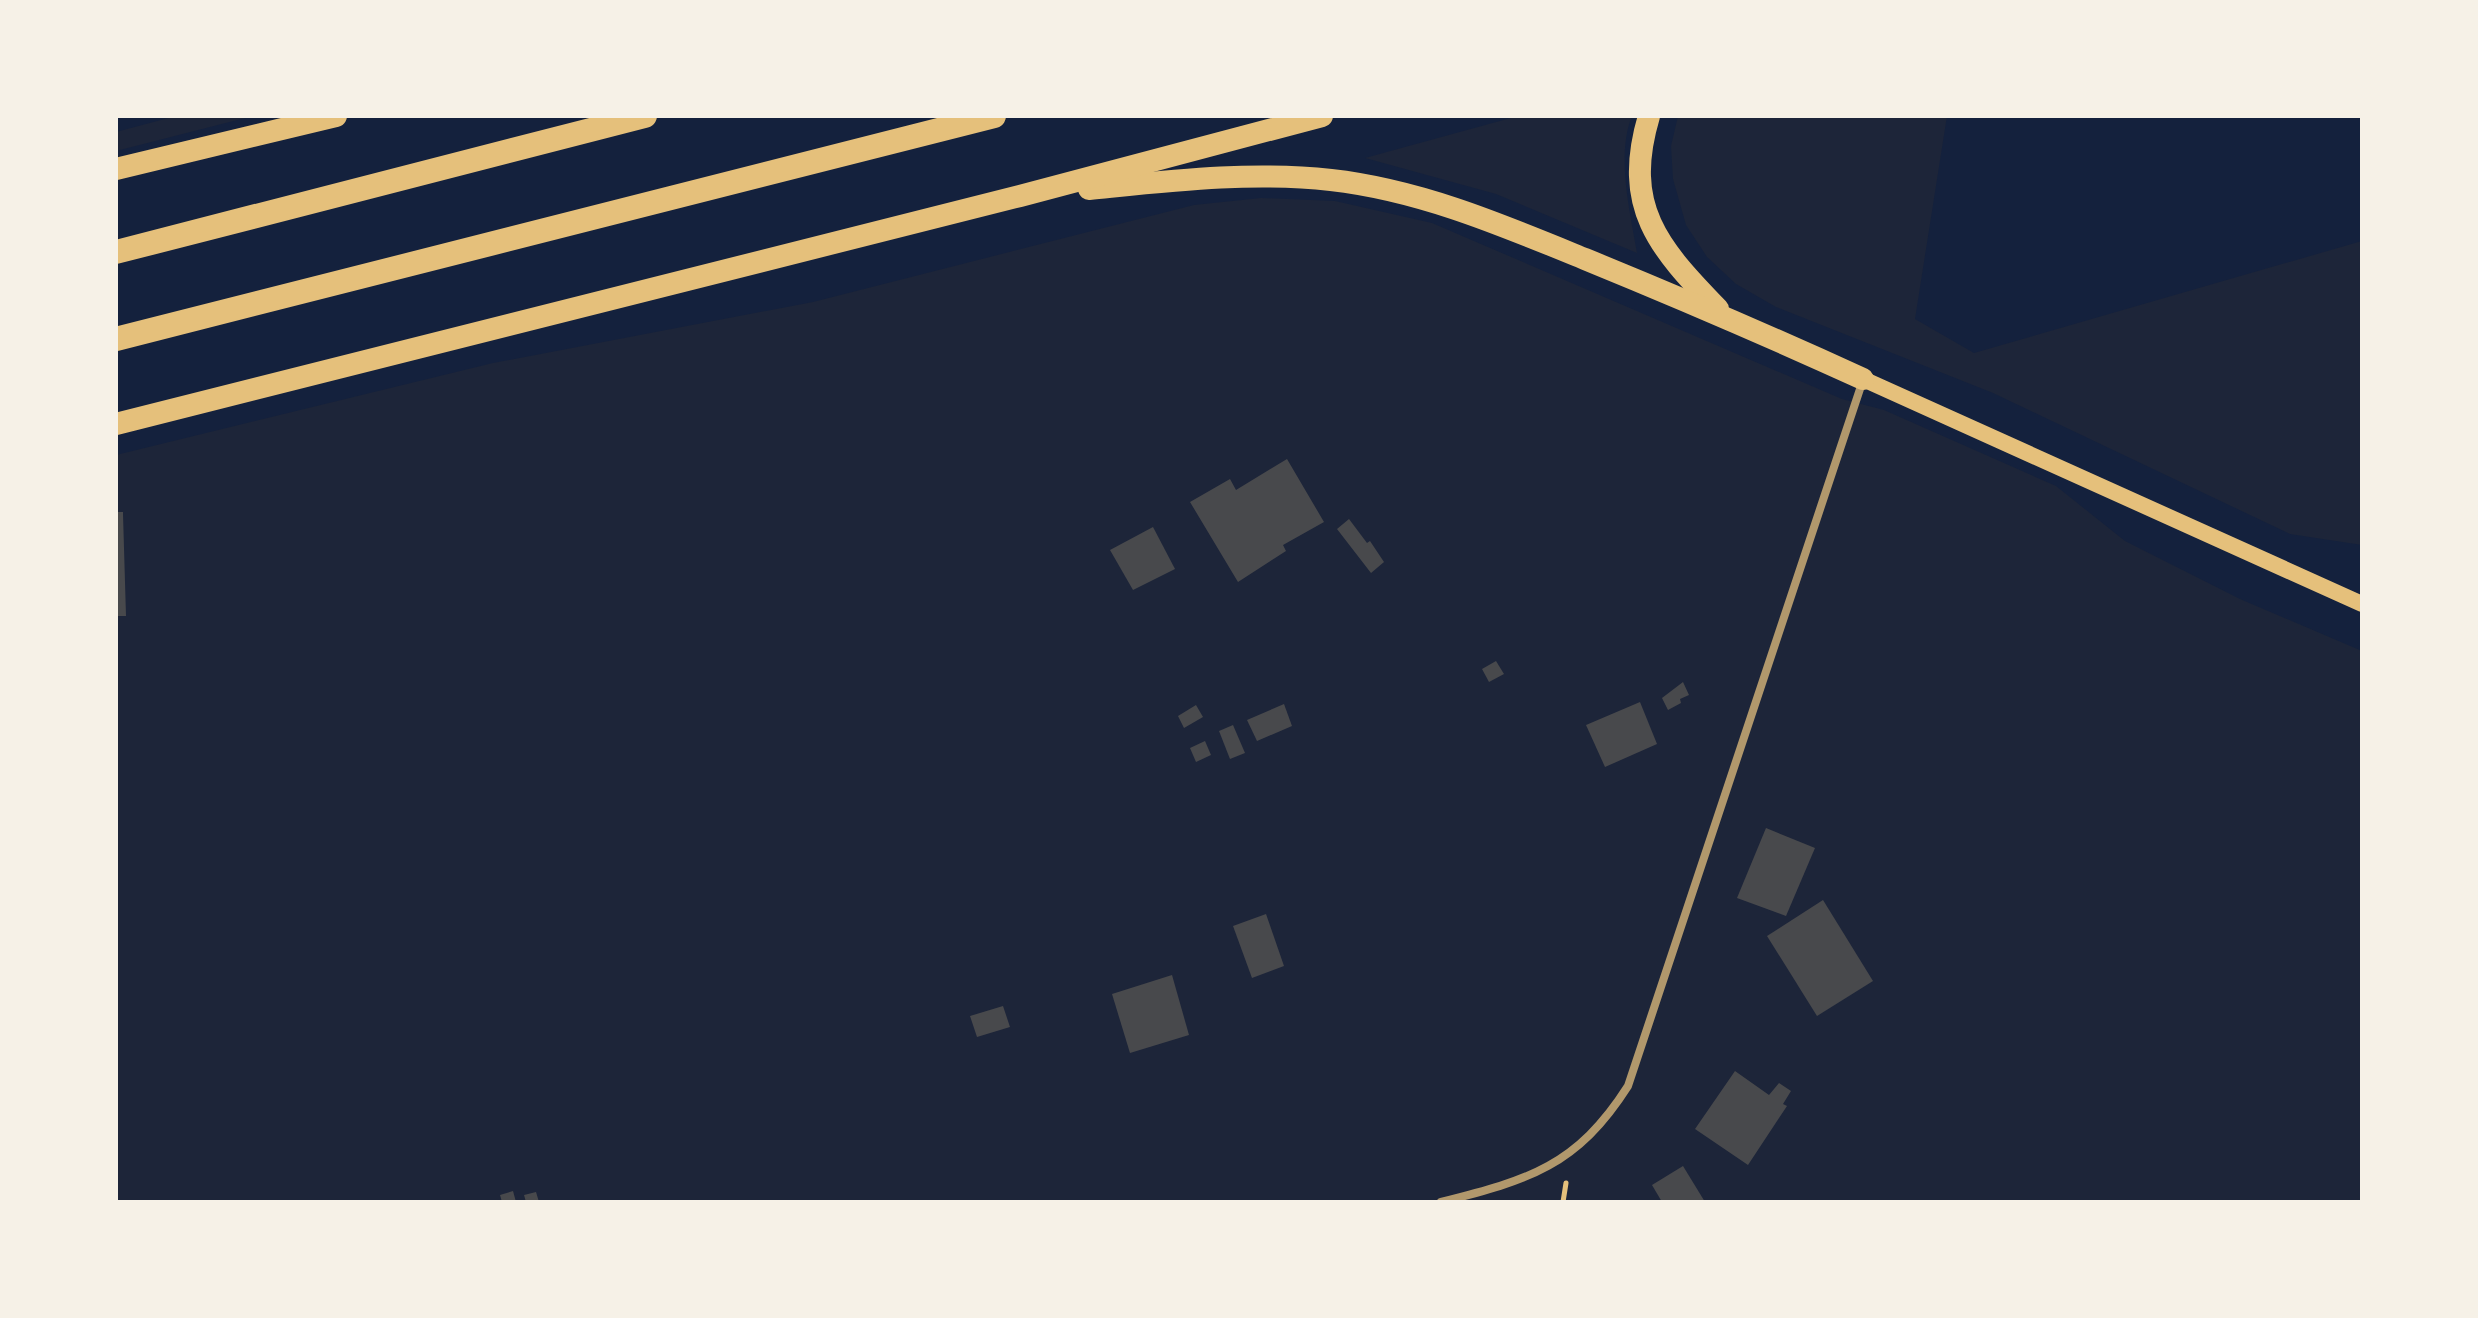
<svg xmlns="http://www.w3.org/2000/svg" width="2478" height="1318" font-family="Georgia,serif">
<rect width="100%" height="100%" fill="#14213d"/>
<g fill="#1d2539">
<polygon points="176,116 253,116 116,151 116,132"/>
<path d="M1518 116H1632C1616 155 1630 212 1637 253L1496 194 1365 158Z"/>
<polygon points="1678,116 1947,116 1915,319 1974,353 2362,241 2362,545 2290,534 1993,393 1776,307 1736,284 1707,257 1686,225 1673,179 1671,146"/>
<polygon points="1261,198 1335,201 1432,223 1842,399 1884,410 2056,486 2125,541 2240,599 2362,651 2362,1202 116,1202 116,455 493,363 813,302 1194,205"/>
</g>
<g fill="#48494c">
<polygon points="1287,459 1324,522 1283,545 1286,551 1238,582 1190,502 1230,479 1236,490"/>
<polygon points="116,512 123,512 123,514 126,616 116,616"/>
<polygon points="1349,519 1367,543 1370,541 1384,562 1371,573 1337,529"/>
<polygon points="1153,527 1175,569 1133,590 1110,550"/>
<polygon points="1496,661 1504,674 1489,682 1482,669"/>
<polygon points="1683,682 1689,695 1680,699 1681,703 1668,710 1662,698"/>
<polygon points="1640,702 1657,744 1605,767 1586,725"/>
<polygon points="1284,704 1292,726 1257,741 1247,720"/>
<polygon points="1196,705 1203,717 1184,728 1178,716"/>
<polygon points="1233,725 1245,753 1230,759 1219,731"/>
<polygon points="1205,741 1211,755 1196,762 1190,748"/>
<polygon points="1766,828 1815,848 1786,916 1737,898"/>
<polygon points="1823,900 1873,981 1817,1016 1767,936"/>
<polygon points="1266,914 1284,966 1252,978 1233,926"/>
<polygon points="1172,975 1189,1035 1130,1053 1112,994"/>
<polygon points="1003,1006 1010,1027 977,1037 970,1016"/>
<polygon points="1735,1071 1769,1095 1779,1083 1791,1091 1783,1104 1787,1106 1748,1165 1695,1129"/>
<polygon points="1683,1166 1705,1202 1662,1202 1652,1185"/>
<polygon points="513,1191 516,1202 502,1202 500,1195"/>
<polygon points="536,1192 539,1202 526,1202 524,1195"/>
</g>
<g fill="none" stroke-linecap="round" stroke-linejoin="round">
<polyline stroke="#e5c07b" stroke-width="5" points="1563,1202 1566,1183"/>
<path stroke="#b1986c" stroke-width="8" d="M1441 1202C1529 1180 1577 1166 1628 1086L1863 380"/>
<polyline stroke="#e5c07b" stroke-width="16" points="1863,379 2362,604"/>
<g stroke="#e5c07b" stroke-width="22">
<path d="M1649 116C1622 207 1658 247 1718 309"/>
<polyline points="116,169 336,116"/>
<path d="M1089 189C1169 181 1250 171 1331 180 1420 190 1502 225 1585 259 1678 297 1771 337 1863 379"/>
<polyline points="116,424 1020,196 1322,116"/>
</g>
<g stroke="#e5c07b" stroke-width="24">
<polyline points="116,252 645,116"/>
<polyline points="116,339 994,116"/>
</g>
</g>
<rect width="2478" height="1318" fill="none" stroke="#f6f1e7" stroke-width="236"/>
</svg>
